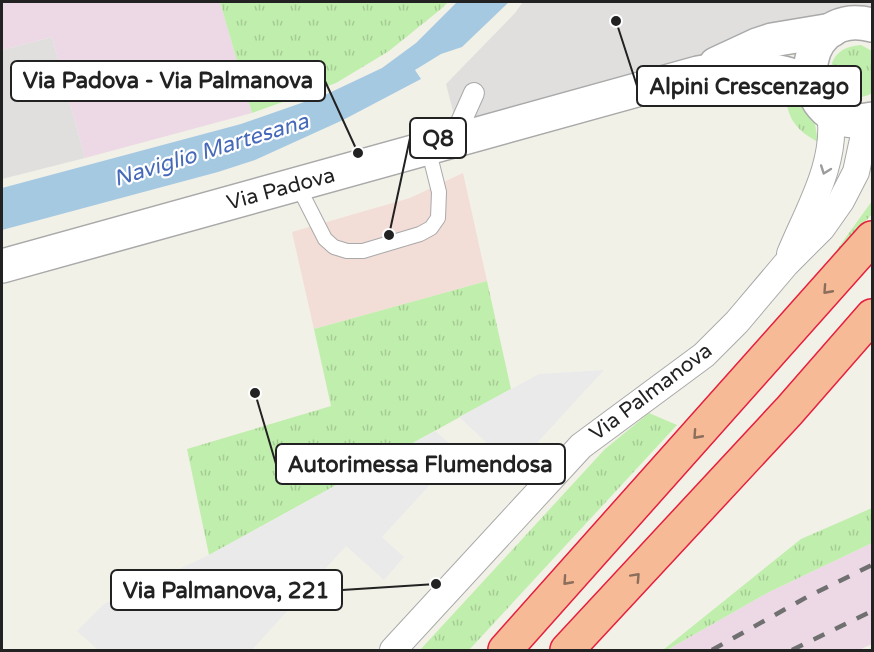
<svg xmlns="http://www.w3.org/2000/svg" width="874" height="652" font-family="'Varela Round',sans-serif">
<defs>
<pattern id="grass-tufts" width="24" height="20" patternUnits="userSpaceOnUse" patternTransform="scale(1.5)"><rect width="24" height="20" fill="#c0eeac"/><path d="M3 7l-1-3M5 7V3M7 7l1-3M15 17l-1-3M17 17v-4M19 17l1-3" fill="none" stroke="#a5cc94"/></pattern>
</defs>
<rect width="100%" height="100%" fill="#f2f1e8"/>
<g fill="#e0dfde">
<polygon points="523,2 872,2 872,17 458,131 446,84 515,13"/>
<polygon points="52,37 85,158 2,179 2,50"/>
</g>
<polygon fill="#f3ddd7" points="463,173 487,281 314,329 292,232 410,198"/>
<g fill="#ecd9e5">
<polygon points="2,2 220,2 252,113 85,158 52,37 2,50"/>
<polygon points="872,543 872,644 859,650 667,650 769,592"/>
</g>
<g fill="url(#grass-tufts)">
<polygon points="220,2 448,2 441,9 389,51 336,83 252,113"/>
<path d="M861 45 872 51V93C832 116 809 48 861 45Z"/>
<path d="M784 88 799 93 814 118 818 142C793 129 787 116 784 88Z"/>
<polygon points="872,201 872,214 823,269"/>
<polygon points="487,281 511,389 209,555 187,449 331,406 314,329"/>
<polygon points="649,413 677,425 469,650 420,650 605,449"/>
<polygon points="872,508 872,543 769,592 667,650 663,650 801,539"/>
</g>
<g fill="#eaeaea">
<polygon points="604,370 514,468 459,417 539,374"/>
<polygon points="435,431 460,452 382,537 404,557 384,580 346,546 252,650 98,650 77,631 104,604 209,555"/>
</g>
<polygon fill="#a6c9e2" points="457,2 509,2 462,47 441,54 415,70 421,79 343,120 255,160 218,172 2,230 2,188 241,124 327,94 382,68 416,43"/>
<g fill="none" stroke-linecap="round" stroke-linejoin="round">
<g stroke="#a9a9a9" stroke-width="16">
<polyline id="service" points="297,184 325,239 334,247 347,251 363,251 420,234 431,228 438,218 439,192 428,148"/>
</g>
<g stroke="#a9a9a9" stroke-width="22">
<polyline id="pedestrian" points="452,142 474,93"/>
</g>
<g stroke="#a9a9a9" stroke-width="28">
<g id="minor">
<path d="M790 254C808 210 838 162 830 112"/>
<polyline points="393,650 581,446 704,355 737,322 786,264 822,228 841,201 856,172 867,121"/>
</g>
</g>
<g stroke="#a9a9a9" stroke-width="36">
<g id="tertiary">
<path d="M872 25C791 4 789 138 872 119"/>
<polyline points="716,64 757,45 772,40 832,30"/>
<path d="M2 266 698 73C742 65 768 66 810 81"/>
</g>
</g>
<g stroke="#e61f3e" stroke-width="36">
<g id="trunk">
<polyline points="505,650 872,238"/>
<polyline points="567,650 789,411 872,316"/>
</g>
</g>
<use href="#service" stroke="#fff" stroke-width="14"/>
<use href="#pedestrian" stroke="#fff" stroke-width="20"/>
<use href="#minor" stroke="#fff" stroke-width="26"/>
<use href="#tertiary" stroke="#fff" stroke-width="33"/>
<use href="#trunk" stroke="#f6ba96" stroke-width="33"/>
<g stroke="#707070" stroke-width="4.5" stroke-dasharray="12 12" stroke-linecap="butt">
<polyline points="712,650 807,597 872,565"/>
<polyline points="792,650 872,611"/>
</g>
</g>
<defs><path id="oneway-chevron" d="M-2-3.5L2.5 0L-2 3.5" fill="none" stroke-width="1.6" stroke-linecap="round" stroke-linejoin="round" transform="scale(1.5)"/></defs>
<use stroke="#9c9c9c" href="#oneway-chevron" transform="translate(825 170) rotate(110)"/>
<g stroke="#8c6e5c">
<use href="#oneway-chevron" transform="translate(827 290) rotate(132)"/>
<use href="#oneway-chevron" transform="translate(697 435) rotate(132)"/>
<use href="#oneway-chevron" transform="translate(636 577) rotate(-47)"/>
<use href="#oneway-chevron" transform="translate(567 581) rotate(132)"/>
</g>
<g text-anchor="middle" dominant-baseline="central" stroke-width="4.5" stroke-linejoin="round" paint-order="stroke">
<g font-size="21" fill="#222" stroke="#fff">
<text transform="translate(281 189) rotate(-15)">Via Padova</text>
<text transform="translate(651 392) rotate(-37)">Via Palmanova</text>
</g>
<g font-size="22" font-style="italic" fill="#466ab9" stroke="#fff">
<text transform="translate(211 150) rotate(-17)">Naviglio Martesana</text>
</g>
</g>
<path fill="none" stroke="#222" stroke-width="2" d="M358 153L325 81M616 21L637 86M389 235L410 138M255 393L276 464M436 584L342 590"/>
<g fill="#222" stroke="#fff" stroke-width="2">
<circle cx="358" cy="153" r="6"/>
<circle cx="616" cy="21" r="6"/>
<circle cx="389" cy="235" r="6"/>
<circle cx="255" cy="393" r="6"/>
<circle cx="436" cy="584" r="6"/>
</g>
<g fill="#fff" stroke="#222" stroke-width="2">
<rect x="11" y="61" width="314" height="40" rx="6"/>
<rect x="637" y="66" width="224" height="40" rx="6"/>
<rect x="410" y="118" width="56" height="40" rx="6"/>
<rect x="276" y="444" width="289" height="40" rx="6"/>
<rect x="111" y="570" width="231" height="40" rx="6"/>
</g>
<g font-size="22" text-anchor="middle" font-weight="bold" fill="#222">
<text x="168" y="88">Via Padova - Via Palmanova</text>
<text x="749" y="94">Alpini Crescenzago</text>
<text x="438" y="146">Q8</text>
<text x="420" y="472">Autorimessa Flumendosa</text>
<text x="226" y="598">Via Palmanova, 221</text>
</g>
<rect width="874" height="652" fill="none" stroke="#222222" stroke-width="6"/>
</svg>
